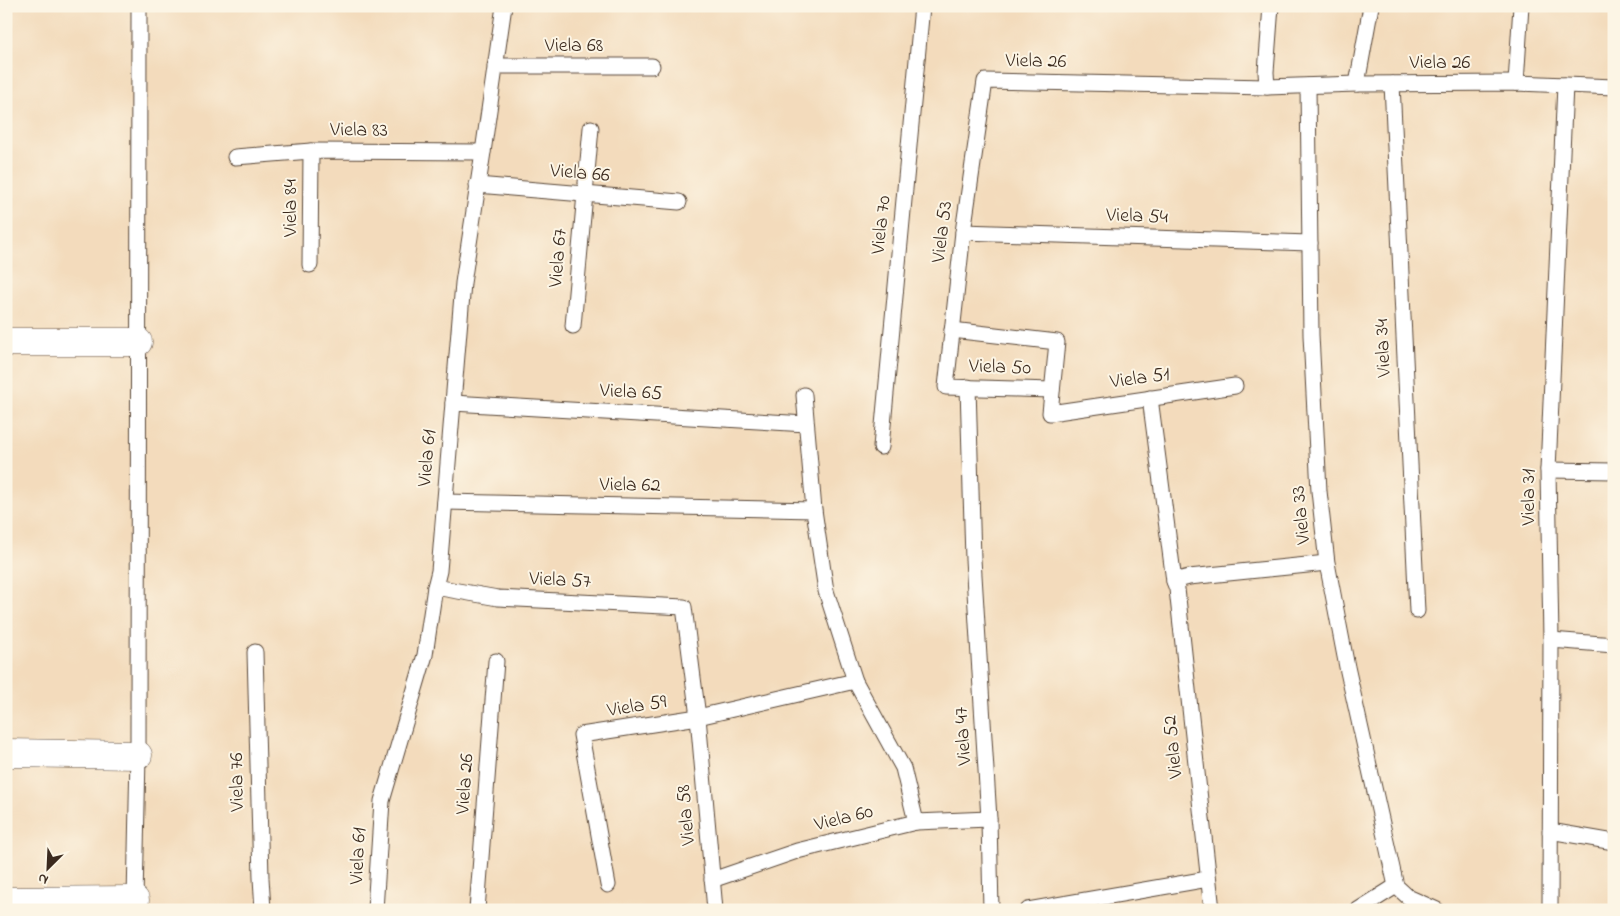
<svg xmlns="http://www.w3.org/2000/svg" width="1620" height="916" font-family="'Indie Flower',sans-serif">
<rect width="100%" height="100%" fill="#fcf5e5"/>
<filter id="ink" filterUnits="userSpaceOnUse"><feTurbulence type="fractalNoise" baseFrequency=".02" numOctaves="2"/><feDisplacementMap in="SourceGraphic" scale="10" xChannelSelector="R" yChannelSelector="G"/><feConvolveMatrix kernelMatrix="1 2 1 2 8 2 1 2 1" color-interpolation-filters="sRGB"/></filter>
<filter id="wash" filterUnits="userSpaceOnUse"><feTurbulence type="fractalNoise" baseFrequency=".0096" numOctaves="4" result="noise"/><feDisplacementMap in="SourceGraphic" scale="20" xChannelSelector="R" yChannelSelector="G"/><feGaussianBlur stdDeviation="1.12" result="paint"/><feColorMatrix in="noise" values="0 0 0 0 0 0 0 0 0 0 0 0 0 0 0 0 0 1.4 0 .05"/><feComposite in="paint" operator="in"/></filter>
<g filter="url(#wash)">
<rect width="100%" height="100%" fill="#f3dbbc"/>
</g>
<g filter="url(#ink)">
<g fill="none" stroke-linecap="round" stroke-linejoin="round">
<g stroke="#574536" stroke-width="17">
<g id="lane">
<polyline points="1271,6 1266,72 1267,87 1357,84 1516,83 1614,87"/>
<polyline points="495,66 652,66"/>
<polyline points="1516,83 1521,6"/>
<polyline points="1357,84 1371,6"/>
<polyline points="1392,84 1417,611"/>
<polyline points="1308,86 1311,335 1319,491 1327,563 1347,667 1396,886 1408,897 1437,910"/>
<polyline points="235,157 311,151 483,152"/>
<polyline points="477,185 679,202"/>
<polyline points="963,232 1310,243"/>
<polyline points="310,265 311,151"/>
<polyline points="573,326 591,128"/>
<polyline points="952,330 1057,342 1050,413 1235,386"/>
<polyline points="968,387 973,559 989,819 991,910"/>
<polyline points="1052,390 946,387 963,232 985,81 1267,87"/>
<polyline points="804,395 814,510 826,591 855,681 903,768 916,822"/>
<polyline points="1150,398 1174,581 1177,589 1212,910"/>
<polyline points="453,403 806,424"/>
<polyline points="881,447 922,6"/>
<polyline points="1548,470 1614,471"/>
<polyline points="445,502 814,510"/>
<polyline points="1174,581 1189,577 1327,563"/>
<polyline points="435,587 498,598 684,607 698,717 715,910"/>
<polyline points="1551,640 1614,645"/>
<polyline points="255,652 261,878 263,910"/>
<polyline points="1550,831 1614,842"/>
<polyline points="712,880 797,851 916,822 989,819"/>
<polyline points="608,885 581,735 698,717 855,681"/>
<polyline points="135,900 138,755 139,6"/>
<polyline points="375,910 382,801 425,655 435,587 439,571 463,283 483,152 504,6"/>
<polyline points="477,910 496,661"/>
<polyline points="1028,910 1208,879"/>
<polyline points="1358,910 1396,886"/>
<polyline points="1550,910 1551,640 1548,470 1565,85"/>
</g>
</g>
<g stroke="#574536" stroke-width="29">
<g id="street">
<polyline points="6,342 138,342"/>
<polyline points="6,753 138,755"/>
<polyline points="6,901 135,900"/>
</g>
</g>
<use href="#lane" stroke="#fff" stroke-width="15"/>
<use href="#street" stroke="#fff" stroke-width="28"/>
</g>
</g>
<g text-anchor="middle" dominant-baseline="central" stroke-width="4" stroke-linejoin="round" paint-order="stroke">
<g font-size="20" fill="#3b2a1e" stroke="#fcf5e5">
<text x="574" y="46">Viela 68</text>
<text transform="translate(1036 62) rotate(1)">Viela 26</text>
<text x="1440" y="63">Viela 26</text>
<text transform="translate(359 131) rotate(1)">Viela 83</text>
<text transform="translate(580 174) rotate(5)">Viela 66</text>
<text transform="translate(291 208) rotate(-90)">Viela 84</text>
<text transform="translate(1137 217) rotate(2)">Viela 54</text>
<text transform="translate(882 225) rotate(-84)">Viela 70</text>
<text transform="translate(943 232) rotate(-83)">Viela 53</text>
<text transform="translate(559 258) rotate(-85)">Viela 67</text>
<text transform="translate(1384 348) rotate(-93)">Viela 34</text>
<text transform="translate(1000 368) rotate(2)">Viela 50</text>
<text transform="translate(1140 379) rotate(-8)">Viela 51</text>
<text transform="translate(631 393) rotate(3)">Viela 65</text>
<text transform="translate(428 458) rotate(-85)">Viela 61</text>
<text transform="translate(630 486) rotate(1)">Viela 62</text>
<text transform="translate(1529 497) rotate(-90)">Viela 31</text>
<text transform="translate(1302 515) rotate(-96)">Viela 33</text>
<text transform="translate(560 581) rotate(3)">Viela 57</text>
<text transform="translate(637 707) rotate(-9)">Viela 59</text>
<text transform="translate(964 736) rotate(-94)">Viela 47</text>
<text transform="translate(1174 747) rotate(-96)">Viela 52</text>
<text transform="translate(238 782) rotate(-91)">Viela 76</text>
<text transform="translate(466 784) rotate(-86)">Viela 26</text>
<text transform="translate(687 815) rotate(-95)">Viela 58</text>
<text transform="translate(844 819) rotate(-14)">Viela 60</text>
<text transform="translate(359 856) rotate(-87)">Viela 61</text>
</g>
</g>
<rect width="1620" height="916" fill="none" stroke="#fcf5e5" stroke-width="25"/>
<g transform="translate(48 868) rotate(204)" stroke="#fcf5e5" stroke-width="4" paint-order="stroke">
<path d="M0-4L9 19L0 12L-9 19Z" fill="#3b2a1e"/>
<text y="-8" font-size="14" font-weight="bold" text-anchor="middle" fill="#3b2a1e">N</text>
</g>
</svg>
